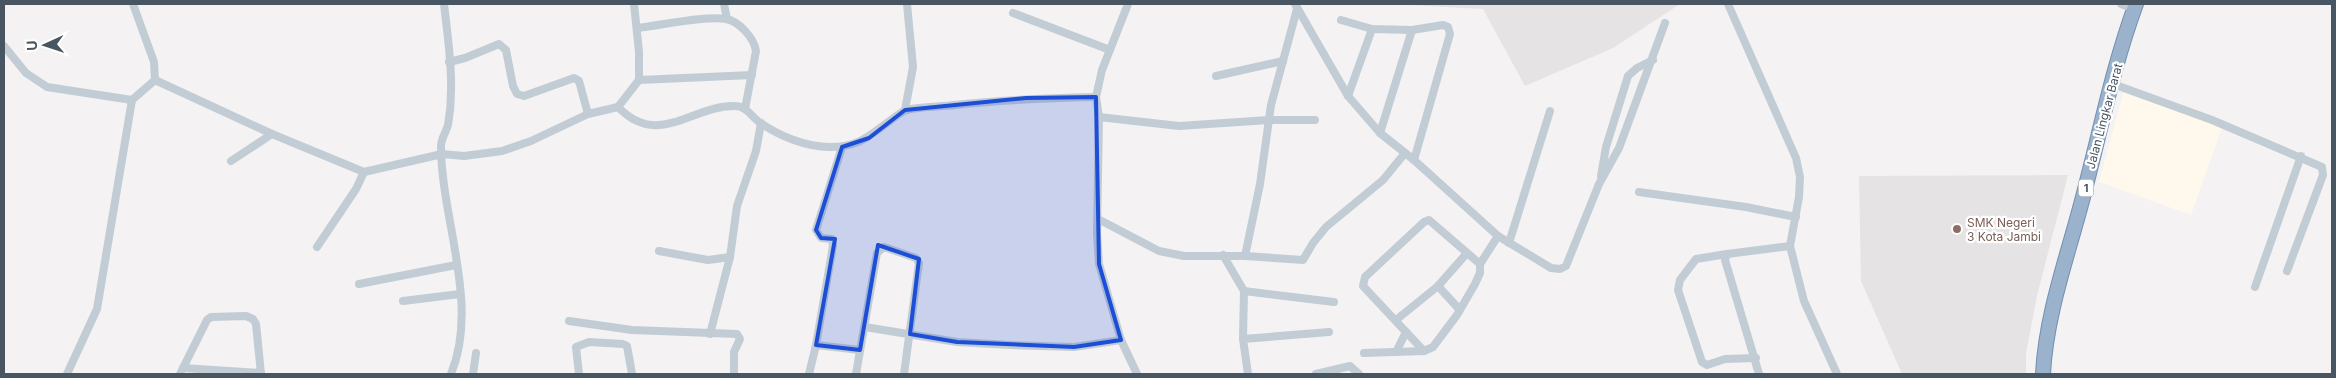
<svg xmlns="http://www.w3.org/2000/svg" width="2336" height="378" font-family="Inter,sans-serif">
<rect width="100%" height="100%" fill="#f4f2f2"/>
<polygon fill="#fef9ec" points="2123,93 2223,125 2191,215 2099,182"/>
<g fill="#e6e3e4">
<polygon points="1388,4 1680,4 1613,48 1525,86 1483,9"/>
<polygon points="2068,175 2037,296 2026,353 2026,374 1902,374 1861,281 1859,176"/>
</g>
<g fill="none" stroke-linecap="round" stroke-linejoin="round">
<g stroke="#718fb1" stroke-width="16">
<path id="trunk" d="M2043 374C2046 314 2068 255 2083 197 2100 133 2113 66 2136 4"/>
</g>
<g stroke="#c2ccd5" stroke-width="8">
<path d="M444 4C447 32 452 62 451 91 451 101 450 114 448 125 446 132 441 139 441 146 441 219 480 304 451 374"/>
<path d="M634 4 639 52V80L618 107C659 149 691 105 735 106 746 106 751 116 759 122 779 136 806 147 830 147 859 147 869 136 891 120 895 117 901 112 906 110 922 106 940 107 955 105 1002 100 1049 98 1096 97"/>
<polyline points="724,4 727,19"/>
<polyline points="1128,4 1102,70 1096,97 1099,117 1097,234 1099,264 1121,340 1137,374"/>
<polyline points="1295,4 1348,96 1380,133 1414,160 1498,236 1551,268 1560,269 1566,266 1599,184 1619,148 1665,23"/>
<polyline points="1728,4 1796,158 1800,177 1799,197 1790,246 1804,301 1837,374"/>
<polyline points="2121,4 2134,9"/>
<polyline points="1013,13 1110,50"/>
<polyline points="1341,20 1372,29 1412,30 1380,133"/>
<path d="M637 28C658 26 707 15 726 19 739 21 754 38 756 51L745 109"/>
<polyline points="1412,30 1443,25 1448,27 1450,34 1414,160"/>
<polyline points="4,46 26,73 47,87 132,100"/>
<polyline points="449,62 465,58 499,44 506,50 513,86 517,94 524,96 574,78 579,81 588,114"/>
<polyline points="1216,76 1283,61"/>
<polyline points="155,80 272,134 364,172 442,154 464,156 502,151 531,141 588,114 618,107"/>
<polyline points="639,80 752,75"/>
<polyline points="2113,84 2212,120 2322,167 2323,175 2287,271"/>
<polyline points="1348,96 1372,29"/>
<polyline points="905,110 913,67 907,4"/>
<polyline points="1099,117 1179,126 1269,120 1315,120"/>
<polyline points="842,147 816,230 821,238 832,239 833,246 816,345 860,350"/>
<polyline points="231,161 272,134"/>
<polyline points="1601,176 1606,147 1628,76 1637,68 1653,60"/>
<polyline points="1639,192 1746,207 1796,217"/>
<polyline points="1098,219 1159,251 1184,256 1245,256 1260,184 1271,105 1297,9"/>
<polyline points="1509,243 1550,111"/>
<polyline points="317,247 356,189 364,172"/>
<polyline points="659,251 708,260 730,257"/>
<polyline points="1727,254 1696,259 1680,280 1678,290 1702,362 1707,365 1725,359 1756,358"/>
<polyline points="1223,255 1244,291 1334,302"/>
<polyline points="1245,256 1303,260 1313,243 1326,227 1383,180 1405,153"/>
<polyline points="359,284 456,265"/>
<polyline points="1438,286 1459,309"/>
<polyline points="2255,287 2301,156"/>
<polyline points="1244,291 1243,339 1248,374"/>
<polyline points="403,301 460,294"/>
<polyline points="1396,320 1438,286 1467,253"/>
<polyline points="569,321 632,330 737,334 740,339 734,352 734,374"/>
<polyline points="865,327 957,342 1011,345 1074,347 1121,340"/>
<polyline points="1406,332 1424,351"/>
<polyline points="710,334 730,257 737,206 756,151 761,123"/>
<polyline points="1243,339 1329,332"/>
<polyline points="1396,352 1406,332 1363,286 1365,277 1424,222 1429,220 1480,264"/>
<polyline points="1364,353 1424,351 1433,347 1457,315 1475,284 1480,273 1480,264 1498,236"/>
<polyline points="183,368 261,373"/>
<polyline points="67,374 97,309 132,100 155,80 154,62 133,4"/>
<polyline points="180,374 207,320 211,317 246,316 253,319 256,324 261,374"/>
<polyline points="473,374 476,353"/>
<polyline points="579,374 576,347 589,342 623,344 627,346 632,374"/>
<polyline points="809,374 816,345"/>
<polyline points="856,374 877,253 884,247 916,258 919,263 904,374"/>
<polyline points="1316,374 1350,366 1359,374"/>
<polyline points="1759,374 1725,260 1727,254 1790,246"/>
</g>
<use href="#trunk" stroke="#9bb2cc" stroke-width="14"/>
</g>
<path fill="#1d4ed8" fill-opacity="0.2" stroke="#1d4ed8" stroke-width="4" stroke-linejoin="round" d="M1096 97 1099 264 1121 340 1074 347 957 342 910 334 919 259 878 245 860 350 816 345 835 239 821 238 816 230 842 147 869 138 905 110 1026 98Z"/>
<circle fill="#8d6e63" stroke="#fff" stroke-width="2" cx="1957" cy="229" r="5"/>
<g text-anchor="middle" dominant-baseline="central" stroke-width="4.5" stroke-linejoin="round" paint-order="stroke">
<rect fill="#fff" stroke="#7f8891" stroke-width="1" x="2078.5" y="179.5" width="15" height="17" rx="4"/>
<g font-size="11" font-weight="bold" fill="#485562">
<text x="2086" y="188">1</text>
</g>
<g font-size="12" fill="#485562" stroke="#fff">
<text transform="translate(2104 116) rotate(-75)">Jalan Lingkar Barat</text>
</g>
<g font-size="12" fill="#785e54" stroke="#fff" text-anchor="start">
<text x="1967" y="222">SMK Negeri<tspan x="1967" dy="14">3 Kota Jambi</tspan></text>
</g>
</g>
<rect width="2336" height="378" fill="none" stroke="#485562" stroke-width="10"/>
<g transform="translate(45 45) rotate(267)" stroke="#ffffff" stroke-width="4" paint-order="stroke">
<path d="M0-4L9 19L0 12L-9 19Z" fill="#485562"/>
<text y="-8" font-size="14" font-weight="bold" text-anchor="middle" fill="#485562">U</text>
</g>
</svg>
